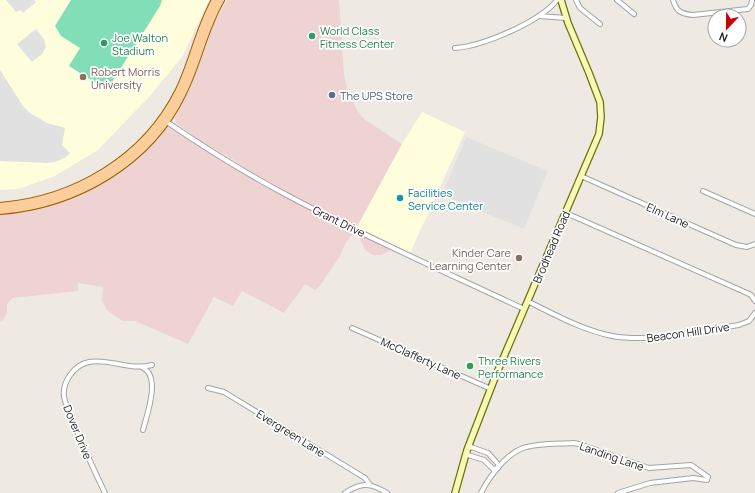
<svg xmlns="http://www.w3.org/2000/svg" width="755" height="493" font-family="Manrope,sans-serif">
<rect width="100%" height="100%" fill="#eeeae3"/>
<g fill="#efd2d2">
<polygon points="227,0 339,0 344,74 347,88 357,110 364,119 402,144 357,227 261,178 234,160 202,142 176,123 175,117 188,93 215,22"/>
<polygon points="166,122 257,179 391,247 390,250 381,255 373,255 365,250 359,237 355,235 351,236 345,244 340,256 321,284 315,290 305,284 284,313 242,291 233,306 214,297 188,344 135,321 123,321 118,318 107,310 102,301 103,287 78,283 78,291 12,298 7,304 7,313 3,320 0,321 0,211 74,194"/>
</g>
<g fill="#fffedc">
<polygon points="0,0 209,0 182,57 149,97 98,150 55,176 18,189 0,190"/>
<polygon points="422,112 465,132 410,253 357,227 402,144"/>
</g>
<polygon fill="#81deb6" points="71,0 162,0 160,6 107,90 69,66 80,48 61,36 55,26"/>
<g fill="#e1e1e1">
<polygon points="6,0 34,0 36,2 23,13 20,10 16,12"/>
<polygon points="36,29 44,39 46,47 42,54 32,62 17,44"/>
<polygon points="0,70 23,106 30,113 47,123 65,128 62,145 70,153 66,157 58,161 48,163 0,161"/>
<polygon points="466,137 548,171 524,229 442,195"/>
</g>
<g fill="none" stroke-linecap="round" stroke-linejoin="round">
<g stroke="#a4a4a4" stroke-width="6">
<g id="minor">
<polyline points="576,0 580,8 600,24"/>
<polyline points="617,0 634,14"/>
<path d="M673 0C676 11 681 14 693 15L748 9 751 5 752 0"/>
<polyline points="539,16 566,18"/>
<path d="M455 48C483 46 540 22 557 0"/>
<path d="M164 120C202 146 242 171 283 193 361 235 443 271 524 309"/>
<polyline points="581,176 736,245 747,247 755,244"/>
<polyline points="703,191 755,214"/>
<polyline points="566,213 747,293 751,295 755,301"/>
<path d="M527 301C554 314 582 330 612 336 651 343 699 331 739 325L749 321 755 313"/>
<polyline points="352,328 491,389"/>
<path d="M143 368C161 376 147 415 143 430"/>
<polyline points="208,388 224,392 365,478 370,485"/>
<polygon points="471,447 488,453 498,464 498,468 493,469 484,460 468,455 467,450"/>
<path d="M105 493C93 468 81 443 72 417 69 411 65 403 64 397 62 382 74 365 89 362 110 358 129 371 152 365"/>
<path d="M345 493C362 482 371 483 387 493"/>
<path d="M481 493C489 477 506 454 523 448 538 443 557 444 573 443L579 444 649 468 691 465 708 477 707 480 693 478 650 483 618 493"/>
</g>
</g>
<g stroke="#6c7305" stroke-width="8">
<polyline id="secondary" points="455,493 467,450 496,375 599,134 601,117 600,102 589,73 568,23 561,0"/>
</g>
<g stroke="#965f01" stroke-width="8">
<g id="primary">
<path d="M0 206C74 200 145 159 179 90 193 61 199 28 215 0"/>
<path d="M0 211C76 205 150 163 183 93 198 63 204 29 221 0"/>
</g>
</g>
<use href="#minor" stroke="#fff" stroke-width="4"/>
<use href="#secondary" stroke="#f8f9b6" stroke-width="5.5"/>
<use href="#primary" stroke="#fbce9b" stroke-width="6"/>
</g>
<g fill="#2e9e5b" stroke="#fff" stroke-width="1.5">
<circle cx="312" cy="36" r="4"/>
<circle cx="104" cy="43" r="4"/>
<circle cx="470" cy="366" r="4"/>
</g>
<g fill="#8d6e63" stroke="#fff" stroke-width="1.5">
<circle cx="83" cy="77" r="4"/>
<circle cx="519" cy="258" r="4"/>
</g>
<circle fill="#5c6f8a" stroke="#fff" stroke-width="1.5" cx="332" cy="95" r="4"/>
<circle fill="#0f9aa8" stroke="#fff" stroke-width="1.5" cx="400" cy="198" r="4"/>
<g text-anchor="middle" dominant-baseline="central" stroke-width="3.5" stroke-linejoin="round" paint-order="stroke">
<g font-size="11" fill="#27864d" stroke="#fff" text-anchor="start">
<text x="320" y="30">World Class<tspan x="320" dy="13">Fitness Center</tspan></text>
<text x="112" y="37">Joe Walton<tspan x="112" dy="13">Stadium</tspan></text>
<text x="478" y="360">Three Rivers<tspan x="478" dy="13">Performance</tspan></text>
</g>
<g font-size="11" fill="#785e54" stroke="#fff" text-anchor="start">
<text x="91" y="71">Robert Morris<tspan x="91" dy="13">University</tspan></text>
<text x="511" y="252" text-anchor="end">Kinder Care<tspan x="511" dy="13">Learning Center</tspan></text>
</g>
<g font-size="11" fill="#4e5e75" stroke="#fff" text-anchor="start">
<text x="340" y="95">The UPS Store</text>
</g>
<g font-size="11" fill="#0d838f" stroke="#fff" text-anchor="start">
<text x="408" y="192">Facilities<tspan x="408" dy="13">Service Center</tspan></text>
</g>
<g font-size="11" fill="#1d1d1d" stroke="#fff">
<text transform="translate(668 215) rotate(24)">Elm Lane</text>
<text transform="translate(339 221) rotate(26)">Grant Drive</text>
<text transform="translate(551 247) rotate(-67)">Brodhead Road</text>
<text transform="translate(688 332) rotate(-8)">Beacon Hill Drive</text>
<text transform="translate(421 358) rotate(24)">McClafferty Lane</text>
<text transform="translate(78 432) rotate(68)">Dover Drive</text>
<text transform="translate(291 433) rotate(32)">Evergreen Lane</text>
<text transform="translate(612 456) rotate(19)">Landing Lane</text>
</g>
</g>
<g transform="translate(727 28) rotate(202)"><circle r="19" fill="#ffffff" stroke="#a5a5a5"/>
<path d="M0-3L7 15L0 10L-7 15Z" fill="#ca0108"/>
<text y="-6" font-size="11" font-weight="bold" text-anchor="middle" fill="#1d1d1d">N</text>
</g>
</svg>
